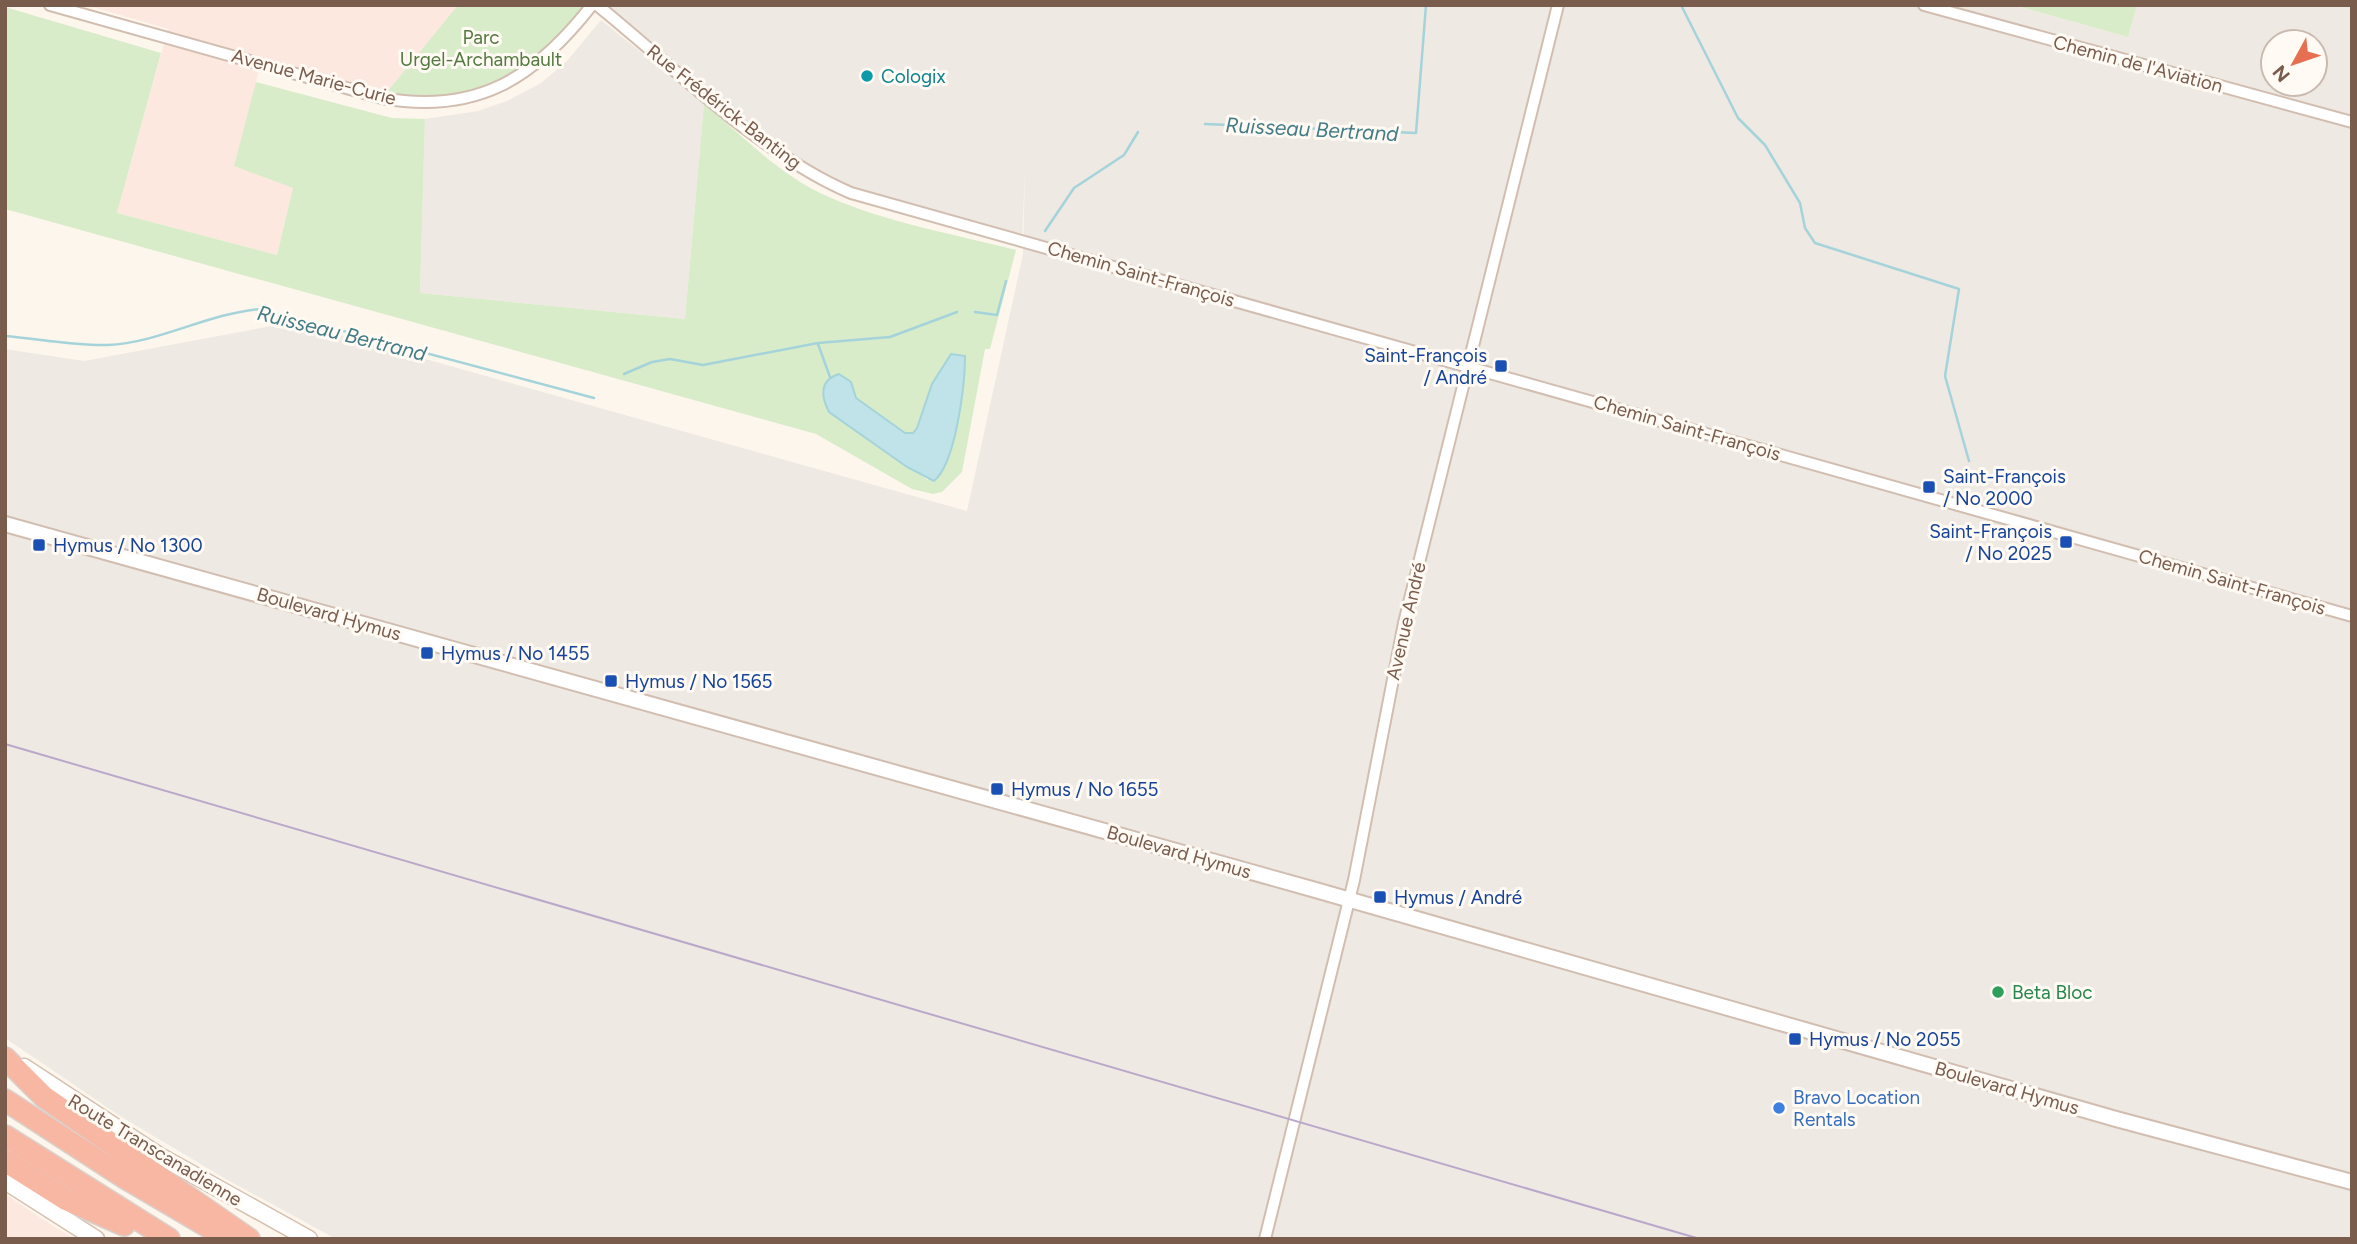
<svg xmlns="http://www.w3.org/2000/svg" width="2357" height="1244" font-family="Figtree,sans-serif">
<rect width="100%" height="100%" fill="#fdf6ec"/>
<g fill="#fde8e0">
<polygon points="86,5 458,5 382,98 261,62 235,166 293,188 277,255 117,213 168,29"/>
<polygon points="5,1194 53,1226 75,1239 5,1239"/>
</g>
<g fill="#efe9e4" fill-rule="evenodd">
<path d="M597 5H2012L2128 37 2137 5H2352V1239H336L224 1178 120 1116 5 1038V349L84 361 293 322 967 511 1023 254 1025 170 1022 241 812 177ZM2273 42H2315V84H2273Z"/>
<polygon points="601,20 704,103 685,319 420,293 425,119 478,111 507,101 541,83 567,61"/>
</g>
<g fill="#d8ecc9" fill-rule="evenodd">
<polygon points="458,5 592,5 532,69 473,96 382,98"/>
<polygon points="2013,5 2137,5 2128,37"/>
<path d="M5 7 161 53 117 213 277 255 293 188 234 166 256 82 392 118 425 119 420 293 685 319 704 103C742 136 782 177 829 197 888 223 954 234 1016 250L990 349H985L962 472 942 492 933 494 912 489 816 434 5 209ZM839 374 850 382 856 398 906 433H913L917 428 932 384 928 480 829 412C821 397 819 381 839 374Z"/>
</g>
<path fill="#bfe3e8" stroke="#a5d3da" stroke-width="2" d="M951 354 965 356C965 384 956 463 934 481L907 467 829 412C821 397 819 380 839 374L851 382 856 398 905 433H913L917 428 932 384Z"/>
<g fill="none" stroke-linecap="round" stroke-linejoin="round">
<g stroke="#a5d3da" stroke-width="2.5">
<polyline points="1681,5 1738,118 1765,145 1800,203 1805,228 1815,243 1959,289 1945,376 1969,461"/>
<polyline points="1205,124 1416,133 1426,5"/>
<polyline points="1045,231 1074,188 1124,155 1138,132"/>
<polyline points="975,312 997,315 1006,281"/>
<path d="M5 336C39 339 75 346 108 345 159 343 208 313 261 309L594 398"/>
<polyline points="818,344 830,377"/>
<polyline points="624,374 652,362 670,359 703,365 818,343 890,337 957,312"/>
</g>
<g stroke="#d1beb0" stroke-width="14">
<g id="minor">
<path d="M50 5 382 98C477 115 535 78 592 5"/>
<path d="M597 5C674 67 761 155 851 193L2352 616"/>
<polyline points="1924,5 2352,122"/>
<polyline points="1265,1239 1354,880 1404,623 1558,5"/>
</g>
</g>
<g stroke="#d1beb0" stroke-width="18">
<polyline id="tertiary" points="5,524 1312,889 2116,1119 2352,1182"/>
</g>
<g stroke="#d6c0b0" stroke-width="19">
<g id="secondary">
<polyline points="24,1067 158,1155 309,1239"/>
<polyline points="5,1181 96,1239"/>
</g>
</g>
<g stroke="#dad1cd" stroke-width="24">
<g id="motorway">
<polyline points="5,1058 44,1097 249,1239"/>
<polyline points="5,1100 125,1178 224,1236"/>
<polyline points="5,1136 169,1239"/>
<polyline points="5,1161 67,1200 124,1225"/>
</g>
</g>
<use href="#minor" stroke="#fff" stroke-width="10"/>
<use href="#tertiary" stroke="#fff" stroke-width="14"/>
<use href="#secondary" stroke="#fff" stroke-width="16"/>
<use href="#motorway" stroke="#f7b7a3" stroke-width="21"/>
<polyline stroke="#b9a8c9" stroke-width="2" points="5,744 1700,1239"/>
</g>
<circle fill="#0f9aa8" stroke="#fffaf3" stroke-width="2.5" cx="867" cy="76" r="7"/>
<g fill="#1a4fb4" stroke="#fffaf3" stroke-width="2.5">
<rect x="1494" y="359" width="14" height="14" rx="3.5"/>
<rect x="1922" y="480" width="14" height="14" rx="3.5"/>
<rect x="2059" y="535" width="14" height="14" rx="3.5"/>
<rect x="32" y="538" width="14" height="14" rx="3.5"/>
<rect x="420" y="646" width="14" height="14" rx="3.5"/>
<rect x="604" y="674" width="14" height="14" rx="3.5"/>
<rect x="990" y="782" width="14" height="14" rx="3.5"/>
<rect x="1373" y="890" width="14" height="14" rx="3.5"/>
<rect x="1788" y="1032" width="14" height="14" rx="3.5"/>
</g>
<circle fill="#2e9e5b" stroke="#fffaf3" stroke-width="2.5" cx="1998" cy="992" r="7"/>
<circle fill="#3f7fe0" stroke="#fffaf3" stroke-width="2.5" cx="1779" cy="1108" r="7"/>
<g text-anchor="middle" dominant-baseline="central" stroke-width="6" stroke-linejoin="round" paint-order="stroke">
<g font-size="19" fill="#537a41" stroke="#fffaf3">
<text x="481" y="37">Parc<tspan x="481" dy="22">Urgel-Archambault</tspan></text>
</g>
<g font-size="19" fill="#7a5c4d" stroke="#fffaf3">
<text transform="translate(2138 64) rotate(15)">Chemin de l'Aviation</text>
<text transform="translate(314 77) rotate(15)">Avenue Marie-Curie</text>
<text transform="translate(724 107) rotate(38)">Rue Frédérick-Banting</text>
<text transform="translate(1141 274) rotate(16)">Chemin Saint-François</text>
<text transform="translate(1687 428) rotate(16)">Chemin Saint-François</text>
<text transform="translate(2232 582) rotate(16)">Chemin Saint-François</text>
<text transform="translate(329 614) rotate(16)">Boulevard Hymus</text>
<text transform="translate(1406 621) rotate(-77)">Avenue André</text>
<text transform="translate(1179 852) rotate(16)">Boulevard Hymus</text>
<text transform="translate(2007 1088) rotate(16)">Boulevard Hymus</text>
<text transform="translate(155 1150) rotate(31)">Route Transcanadienne</text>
</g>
<g font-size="19" fill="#0d838f" stroke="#fffaf3" text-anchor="start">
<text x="881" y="76">Cologix</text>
</g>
<g font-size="19" fill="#164399" stroke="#fffaf3" text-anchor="start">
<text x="1487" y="355" text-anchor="end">Saint-François<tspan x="1487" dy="22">/ André</tspan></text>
<text x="1943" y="476">Saint-François<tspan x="1943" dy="22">/ No 2000</tspan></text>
<text x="2052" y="531" text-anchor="end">Saint-François<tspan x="2052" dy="22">/ No 2025</tspan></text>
<text x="53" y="545">Hymus / No 1300</text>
<text x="441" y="653">Hymus / No 1455</text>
<text x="625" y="681">Hymus / No 1565</text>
<text x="1011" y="789">Hymus / No 1655</text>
<text x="1394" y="897">Hymus / André</text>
<text x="1809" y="1039">Hymus / No 2055</text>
</g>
<g font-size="19" fill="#27864d" stroke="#fffaf3" text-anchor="start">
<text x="2012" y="992">Beta Bloc</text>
</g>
<g font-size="19" fill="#366cbe" stroke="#fffaf3" text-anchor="start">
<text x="1793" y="1097">Bravo Location<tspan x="1793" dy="22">Rentals</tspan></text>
</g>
<g font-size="21" font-style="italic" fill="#437c86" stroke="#fffaf3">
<text transform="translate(1312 129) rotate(3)">Ruisseau Bertrand</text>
<text transform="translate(342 333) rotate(14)">Ruisseau Bertrand</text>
</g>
</g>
<rect width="2357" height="1244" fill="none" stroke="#7a5c4d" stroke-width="14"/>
<g transform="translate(2294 63) rotate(230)"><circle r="33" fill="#fffaf3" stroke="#cabbb1" stroke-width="2"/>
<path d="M0-5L12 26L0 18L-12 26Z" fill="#e76f51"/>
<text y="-10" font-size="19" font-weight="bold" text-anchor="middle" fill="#7a5c4d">N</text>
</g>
</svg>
